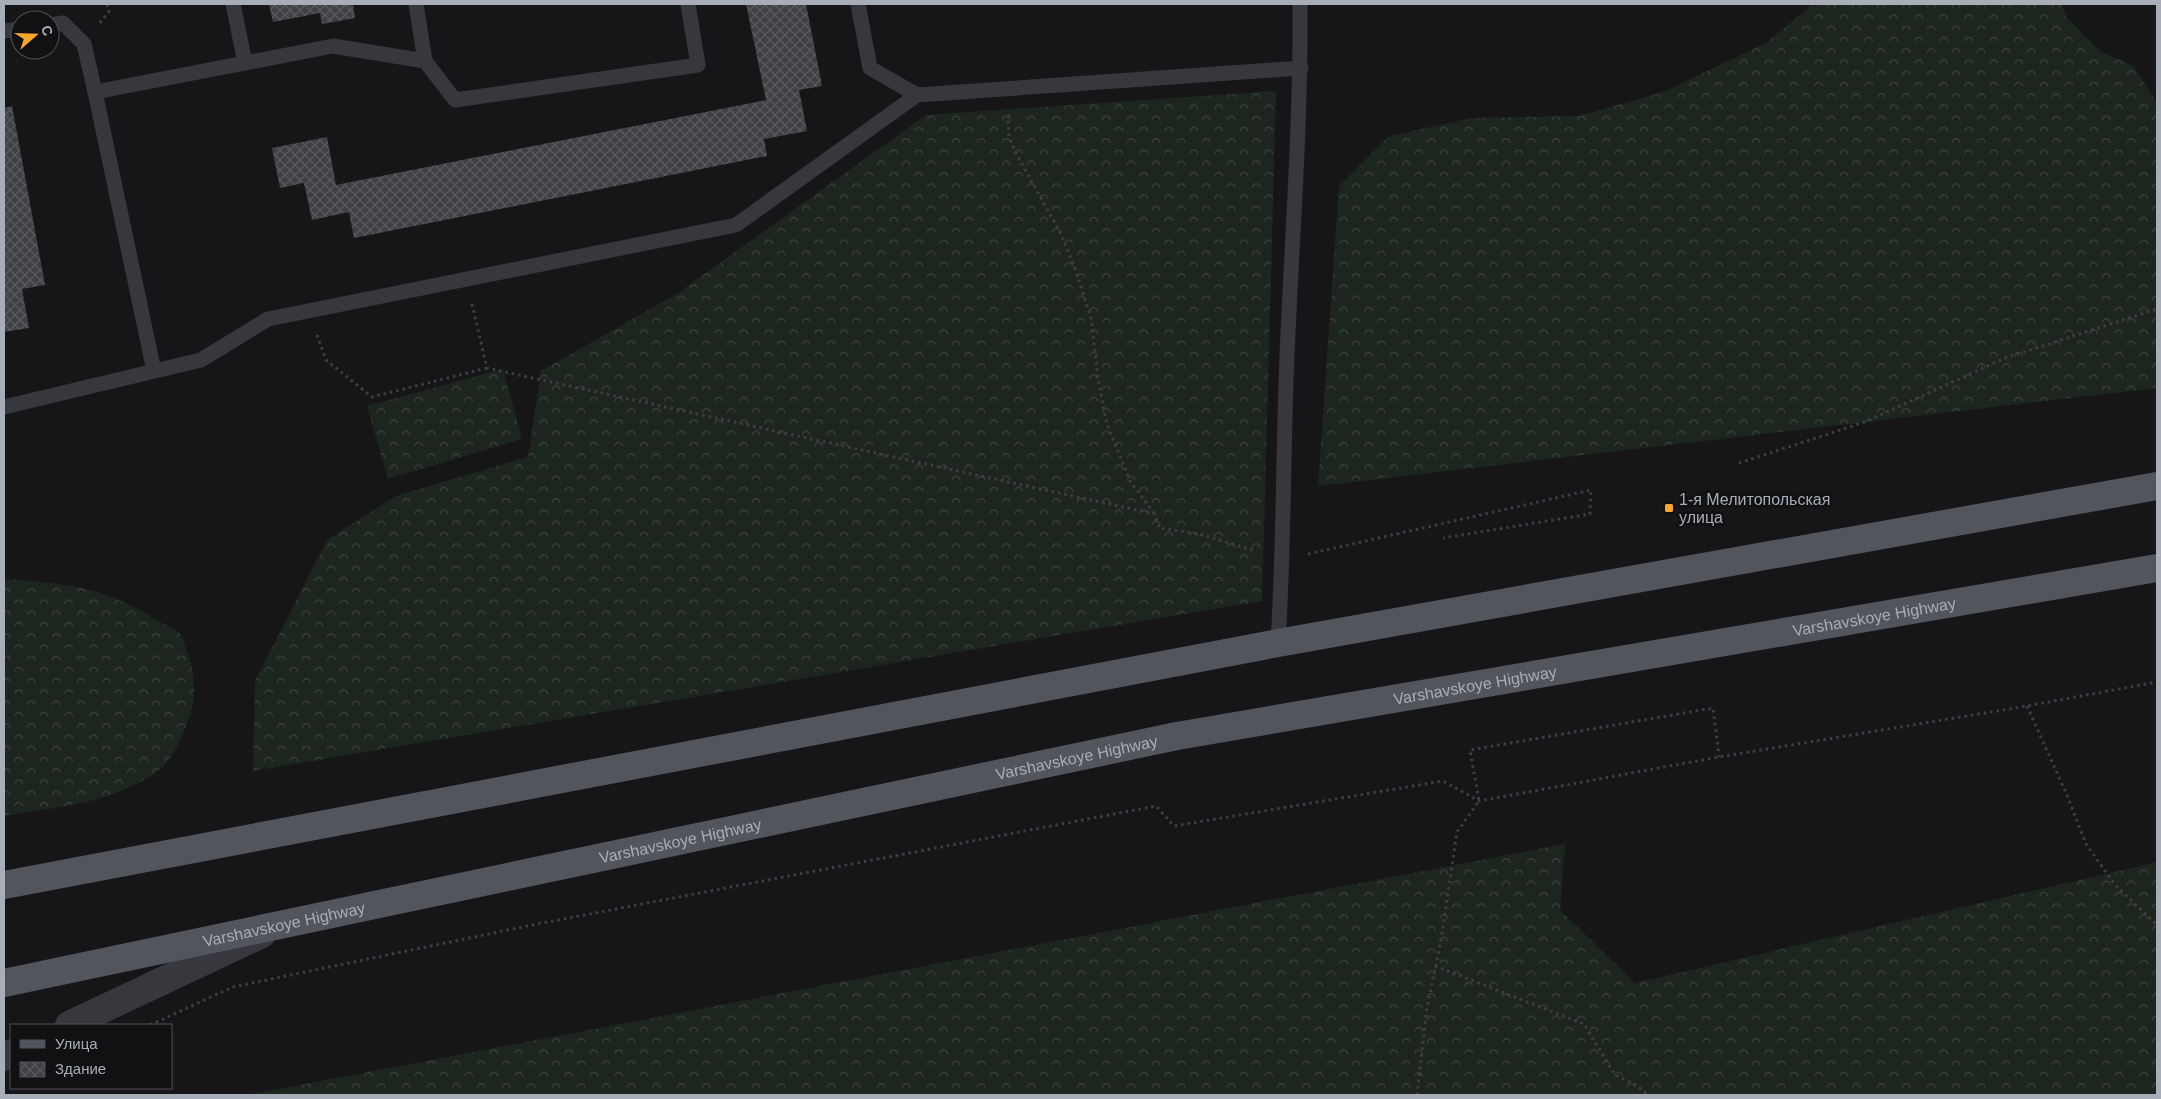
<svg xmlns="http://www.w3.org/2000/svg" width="2161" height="1099" font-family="Helvetica,sans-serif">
<defs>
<pattern id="forest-crowns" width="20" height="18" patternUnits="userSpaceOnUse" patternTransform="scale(1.25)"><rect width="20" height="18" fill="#1d261e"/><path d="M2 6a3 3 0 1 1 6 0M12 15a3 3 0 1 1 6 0" fill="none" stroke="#3b433d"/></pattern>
<pattern id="building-cross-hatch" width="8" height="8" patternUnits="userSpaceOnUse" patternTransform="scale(1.25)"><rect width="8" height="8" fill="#404145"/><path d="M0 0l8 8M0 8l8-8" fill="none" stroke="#595a5e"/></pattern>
</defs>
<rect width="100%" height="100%" fill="#161618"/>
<g fill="url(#forest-crowns)">
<polygon points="1813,4 2062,4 2066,17 2101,52 2132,65 2157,102 2157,388 1318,486 1339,186 1389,136 1472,118 1579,116 1666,91 1767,42"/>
<polygon points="1276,91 1262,601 253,771 255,681 327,540 396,496 528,457 541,371 678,293 926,115"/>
<polygon points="503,369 522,439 388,479 367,406"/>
<path d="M4 579C64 583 106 587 158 621 165 625 176 629 181 635 183 638 185 645 186 649 194 669 197 691 191 712 184 733 174 760 155 773 109 804 57 807 4 816Z"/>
<polygon points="1565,844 1560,910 1635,983 2157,862 2157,1095 248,1095"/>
</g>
<g fill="url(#building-cross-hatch)">
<polygon points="269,4 353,4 355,18 322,24 320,13 273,22"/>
<polygon points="746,4 806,4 822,86 799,90 807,131 764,139 767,156 354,238 349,212 312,220 304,183 280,188 272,148 327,137 336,185 766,100"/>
<polygon points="12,106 45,285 22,289 29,328 4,332 4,108"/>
</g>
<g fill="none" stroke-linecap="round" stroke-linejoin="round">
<g stroke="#3c3f44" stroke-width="3" stroke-dasharray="2.5 4" stroke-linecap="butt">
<polyline points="100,23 109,11 107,4"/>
<polyline points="1010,115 1008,117 1009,137 1017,155 1060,232 1076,271 1091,318 1098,379 1107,424 1130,481 1154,513"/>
<polyline points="472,304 487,368 1155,514 1159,528 1199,534 1256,551"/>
<polyline points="317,335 326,360 372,397 487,368"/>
<polyline points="1739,463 1865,422 2005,358 2157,309"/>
<polyline points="1308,554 1591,490 1590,514 1443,538"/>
<polyline points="2027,706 2067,795 2086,844 2115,885 2157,925"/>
<polyline points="1435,966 1584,1024 1615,1075 1636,1085 1648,1095"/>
<polyline points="150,1025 233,987 532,925 1156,806 1174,826 1443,781 1479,801 1719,757 2027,706 2157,682"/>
<polyline points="1417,1095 1427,1008 1441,940 1457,832 1479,801 1470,750 1713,708 1719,757"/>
</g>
<g stroke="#36383d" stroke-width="15">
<polyline points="233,4 245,63"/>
<polyline points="416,4 425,61"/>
<polyline points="858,4 870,68 917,95"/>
<polyline points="50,25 63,23 84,44 95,92"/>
<polyline points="4,31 20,29"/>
<polyline points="154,371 95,92 333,46 425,61 455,100 698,65 688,4"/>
<polyline points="4,407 201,360 268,319 736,225 917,95 1301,68"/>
<path d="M1278 643C1284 547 1283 451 1287 355 1292 238 1301 121 1300 4"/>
</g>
<g stroke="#36383d" stroke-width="28">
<polyline points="69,1025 262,934"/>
<polyline points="4,1057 11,1053"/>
</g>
<g stroke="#52555c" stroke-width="28">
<polyline points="4,885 1278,643 2157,486"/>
<path id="s1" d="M4 983 1177 736 2157 568"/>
</g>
</g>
<rect fill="#f9a52d" stroke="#111113" stroke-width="2" x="1664" y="503" width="10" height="10" rx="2.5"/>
<g text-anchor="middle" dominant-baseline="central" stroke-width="5" stroke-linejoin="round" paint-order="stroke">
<g font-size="16" fill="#a7aeb8" stroke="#111113" text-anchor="start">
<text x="1679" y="499">1-я Мелитопольская<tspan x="1679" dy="18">улица</tspan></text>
</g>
<g font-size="16" fill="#a7aeb8" stroke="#111113">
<text stroke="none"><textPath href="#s1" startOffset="1906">Varshavskoye Highway</textPath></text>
<text stroke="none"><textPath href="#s1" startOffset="1501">Varshavskoye Highway</textPath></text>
<text stroke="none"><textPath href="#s1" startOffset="1096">Varshavskoye Highway</textPath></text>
<text stroke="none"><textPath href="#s1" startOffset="691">Varshavskoye Highway</textPath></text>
<text stroke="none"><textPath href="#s1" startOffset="286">Varshavskoye Highway</textPath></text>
</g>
</g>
<rect width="2161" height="1099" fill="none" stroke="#a7aeb8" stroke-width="10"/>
<rect x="10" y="1024" width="162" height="65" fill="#111113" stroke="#4d5055"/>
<rect x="20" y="1040" width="25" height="8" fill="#52555c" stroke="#4d5055"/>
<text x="55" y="1049" font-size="15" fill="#a7aeb8">Улица</text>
<rect x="20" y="1062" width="25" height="15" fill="url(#building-cross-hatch)" stroke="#4d5055"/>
<text x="55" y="1074" font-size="15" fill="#a7aeb8">Здание</text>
<g transform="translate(35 35) rotate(70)"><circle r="24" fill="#111113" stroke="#4d5055"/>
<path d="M0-4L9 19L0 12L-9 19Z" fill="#f9a52d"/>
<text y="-8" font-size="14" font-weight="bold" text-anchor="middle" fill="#a7aeb8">С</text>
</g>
</svg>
